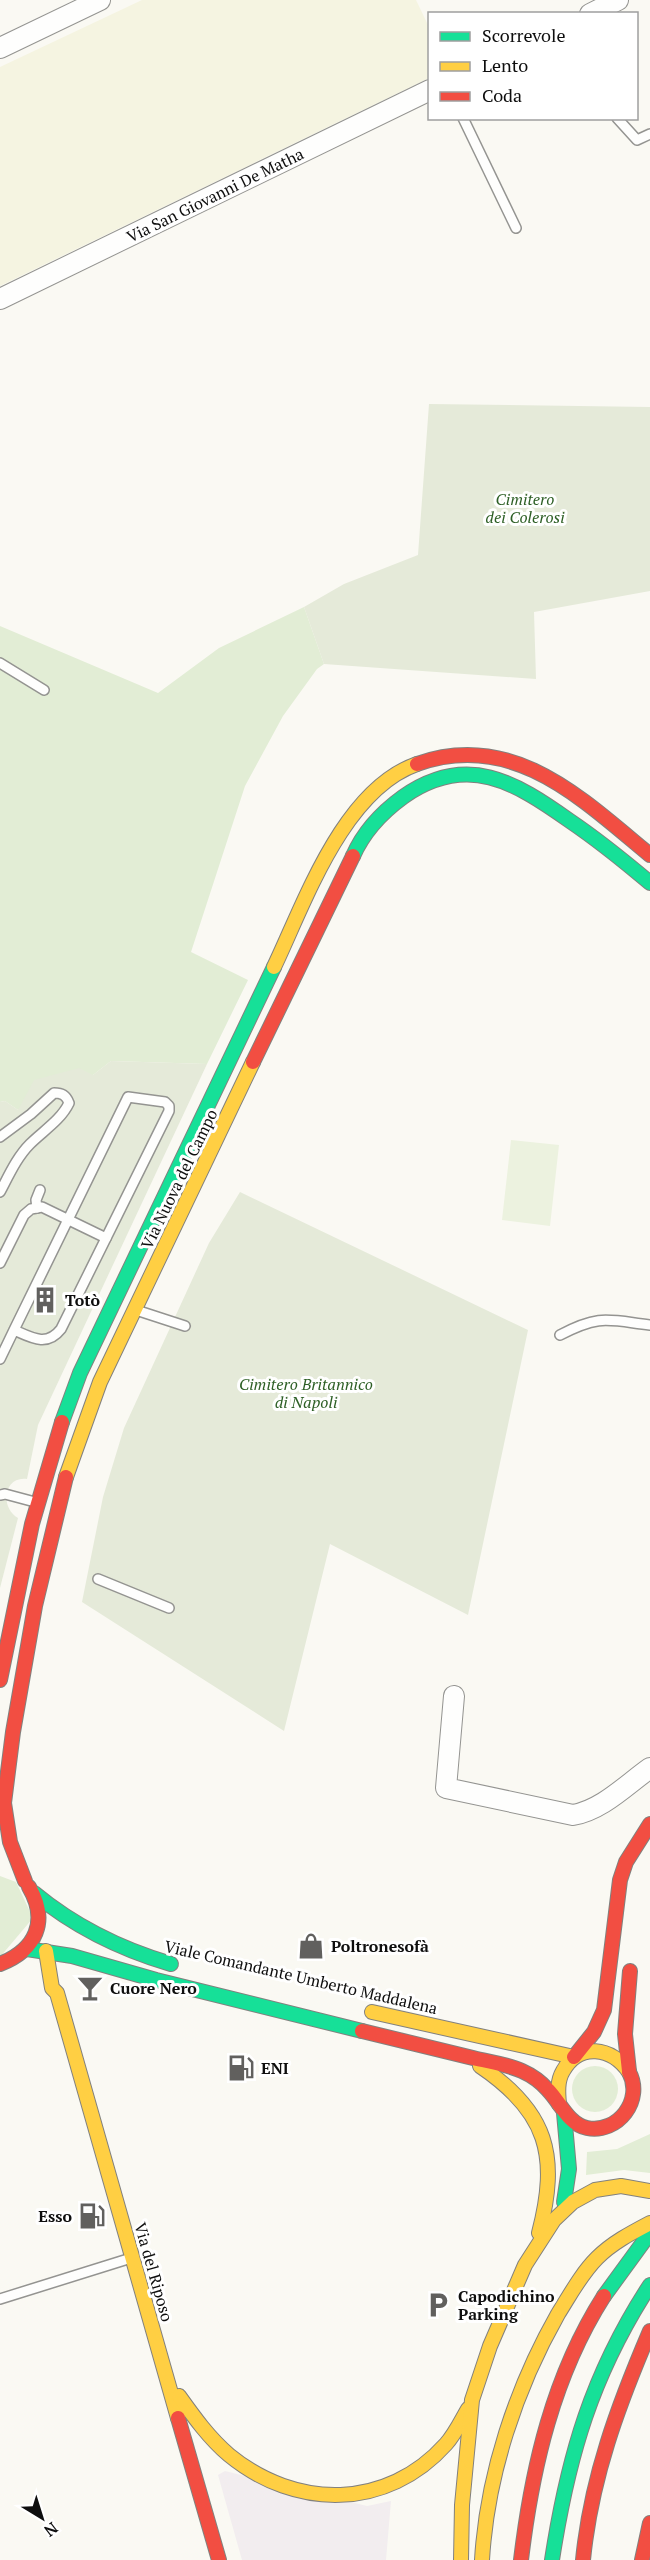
<svg xmlns="http://www.w3.org/2000/svg" width="650" height="2560" font-family="'PT Serif',serif">
<rect width="100%" height="100%" fill="#faf9f3"/>
<polygon fill="#f2edef" points="225,2471 367,2506 391,2501 386,2560 242,2560 218,2475"/>
<polygon fill="#f5f4e1" points="142,0 416,0 429,27 429,78 0,286 0,67"/>
<g fill="#e2edd5">
<polygon points="304,607 324,664 317,669 283,716 245,786 191,952 248,980 207,1064 111,1061 93,1075 18,1110 5,1101 0,1102 0,626 158,693 219,648"/>
<polygon points="0,1876 16,1882 33,1918 0,1957"/>
<circle cx="595" cy="2089" r="23"/>
<polygon points="650,2134 650,2173 624,2170 586,2175 587,2152 617,2149"/>
</g>
<g fill="#e5ead9">
<polygon points="429,404 650,407 650,591 534,612 536,679 324,664 304,607 344,584 418,555"/>
<path d="M111 1061 207 1064 38 1425 27 1479C3 1476 0 1508 18 1518L0 1588V1102L5 1101 18 1110 34 1080 79 1068 93 1075Z"/>
<polygon points="240,1192 528,1330 468,1615 330,1544 284,1731 82,1602 103,1497 124,1428 209,1243"/>
</g>
<polygon fill="#ecf2df" points="511,1140 559,1145 550,1226 502,1220"/>
<g fill="none" stroke-linecap="round" stroke-linejoin="round">
<g stroke="#949491" stroke-width="12">
<g id="lane">
<polyline points="463,118 516,228"/>
<polyline points="617,118 637,140 650,134"/>
<polyline points="0,663 44,690"/>
<path d="M0 1137 31 1114 54 1093C62 1093 66 1095 69 1103 61 1120 43 1131 30 1144 17 1157 9 1175 0 1192"/>
<polyline points="37,1208 36,1200 40,1190"/>
<polyline points="0,1263 24,1215 31,1209 42,1207 106,1238"/>
<polyline points="139,1311 185,1326"/>
<path d="M560 1335C600 1314 608 1320 650 1325"/>
<path d="M0 1359 14 1330 128 1097 165 1102 169 1106V1111L61 1329C47 1347 32 1338 14 1330"/>
<polyline points="0,1495 5,1494 35,1502"/>
<polyline points="98,1579 169,1608"/>
<polyline points="0,2299 128,2259"/>
</g>
</g>
<g stroke="#949491" stroke-width="22">
<g id="street">
<polyline points="590,14 618,0"/>
<polyline points="0,48 100,0"/>
<polyline points="0,299 430,90"/>
<path d="M454 1696 446 1788 573 1815C602 1810 626 1785 650 1768"/>
</g>
</g>
<g stroke="#82817e" stroke-width="16">
<g id="fast">
<path d="M353 856C364 831 381 813 403 797 467 752 515 782 570 821 598 840 624 861 650 883"/>
<polyline points="62,1422 80,1373 274,967"/>
<path d="M34 1893C75 1927 120 1949 171 1964"/>
<polyline points="27,1949 72,1956 156,1980 362,2031"/>
<polyline points="564,2113 569,2169 564,2202"/>
<polyline points="604,2296 650,2233"/>
<path d="M552 2560C568 2456 592 2374 650 2285"/>
</g>
</g>
<g stroke="#82817e" stroke-width="16">
<g id="slow">
<path d="M274 967C305 902 343 790 417 764"/>
<polyline points="66,1477 100,1382 253,1062"/>
<polyline points="46,1951 52,1988 57,1993 178,2418"/>
<polyline points="372,2012 574,2057"/>
<path d="M480 2066C548 2112 559 2156 539 2233"/>
<path d="M559 2104C558 2093 557 2081 563 2071 579 2042 612 2047 629 2072"/>
<path d="M179 2396C194 2417 209 2438 229 2455 296 2510 387 2510 446 2444 455 2434 461 2421 468 2409"/>
<polyline points="461,2560 462,2505 472,2400 490,2346 525,2265 554,2220 573,2202 595,2190 621,2186 650,2191"/>
<path d="M482 2560C487 2475 516 2388 558 2314 570 2295 581 2274 597 2258 612 2243 631 2233 650 2223"/>
</g>
</g>
<g stroke="#82817e" stroke-width="16">
<g id="jam">
<path d="M417 764C513 730 581 798 650 855"/>
<polyline points="253,1062 353,856"/>
<polyline points="0,1680 32,1524 62,1422"/>
<polyline points="25,1881 10,1842 4,1803 13,1732 35,1606 66,1477"/>
<path d="M0 1964C36 1950 49 1921 29 1887"/>
<path d="M362 2031C399 2040 436 2049 473 2058 489 2062 507 2064 522 2071 531 2075 541 2082 548 2090 560 2102 568 2124 587 2128 618 2134 644 2100 629 2072"/>
<polyline points="574,2057 594,2032 604,2010 620,1880 626,1862 650,1824"/>
<polyline points="629,2071 625,2034 630,1971"/>
<polyline points="178,2418 219,2560"/>
<path d="M521 2560C532 2468 553 2376 604 2296"/>
<path d="M583 2560C591 2478 618 2406 650 2331"/>
<polyline points="642,2560 650,2523"/>
</g>
</g>
<use href="#lane" stroke="#fefefd" stroke-width="9"/>
<use href="#street" stroke="#fefefd" stroke-width="20"/>
<use href="#fast" stroke="#16e098" stroke-width="14"/>
<use href="#slow" stroke="#ffcf43" stroke-width="14"/>
<use href="#jam" stroke="#f24e42" stroke-width="14"/>
</g>
<defs>
<g id="building-bare" transform="scale(2.07)"><path d="M-4-6H4V6H1V3H-1V6H-4ZM-2.5-4.3h1.7v1.8h-1.7ZM.8-4.3h1.7v1.8H.8ZM-2.5-1h1.7V.8h-1.7ZM.8-1h1.7V.8H.8Z" fill="#61605e" stroke="#fff" stroke-width="2.5" paint-order="stroke"/></g>
<g id="shop-bare" transform="scale(2.07)"><path d="M-5-2.5h2.3a2.7 3.5 0 0 1 5.4 0H5L5.5 6h-11ZM-1.5-2.5h3a1.5 2.3 0 0 0-3 0Z" fill="#61605e" stroke="#fff" stroke-width="2.5" paint-order="stroke"/></g>
<g id="bar-bare" transform="scale(2.07)"><path d="M-6-5H6L.8 .8V4.5H3.5V6h-7V4.5H-.8V.8Z" fill="#61605e" stroke="#fff" stroke-width="2.5" paint-order="stroke"/></g>
<g id="fuel-bare" transform="scale(2.07)"><path d="M-5.5-6h7V0h2V4h1.3V-2.5L3-4.5l.8-.8L6-3V5H2.5V1h-1V6h-7ZM-4.2-4.7v3.2H.2V-4.7Z" fill="#61605e" stroke="#fff" stroke-width="2.5" paint-order="stroke"/></g>
<g id="parking-bare" transform="scale(2.07)"><path d="M-3.5-5.5H1a3.5 3.5 0 0 1 0 7H-1V5.5H-3.5ZM-1-3.4V-.6H.8a1.4 1.4 0 0 0 0-2.8Z" fill="#61605e" stroke="#fff" stroke-width="2.5" paint-order="stroke"/></g>
</defs>
<g fill-rule="evenodd">
<use href="#building-bare" x="45" y="1300"/>
<use href="#shop-bare" x="311" y="1946"/>
<use href="#bar-bare" x="90" y="1988"/>
<use href="#fuel-bare" x="241" y="2068"/>
<use href="#fuel-bare" x="92" y="2216"/>
<use href="#parking-bare" x="438" y="2305"/>
</g>
<g text-anchor="middle" dominant-baseline="central" stroke-width="6" stroke-linejoin="round" paint-order="stroke">
<g font-size="16" fill="#0e0e0e" stroke="#fff">
<text transform="translate(215 195) rotate(-26)">Via San Giovanni De Matha</text>
<text transform="translate(179 1179) rotate(-64)">Via Nuova del Campo</text>
<text transform="translate(301 1977) rotate(13)">Viale Comandante Umberto Maddalena</text>
<text transform="translate(154 2272) rotate(74)">Via del Riposo</text>
</g>
<g font-size="16" font-style="italic" fill="#2d5f25" stroke="#fff">
<text x="525" y="499">Cimitero<tspan x="525" dy="18">dei Colerosi</tspan></text>
<text x="306" y="1384">Cimitero Britannico<tspan x="306" dy="18">di Napoli</tspan></text>
</g>
<g font-size="16" font-weight="bold" fill="#0e0e0e" stroke="#fff" text-anchor="start">
<text x="65" y="1300">Totò</text>
<text x="331" y="1946">Poltronesofà</text>
<text x="110" y="1988">Cuore Nero</text>
<text x="261" y="2068">ENI</text>
<text x="72" y="2216" text-anchor="end">Esso</text>
<text x="458" y="2296">Capodichino<tspan x="458" dy="18">Parking</tspan></text>
</g>
</g>
<rect x="428" y="12" width="210" height="108" fill="#ffffff" stroke="#9f9f9f" stroke-width="1.5"/>
<rect x="440" y="32" width="30" height="9" fill="#16e098" stroke="#9f9f9f" stroke-width="1.5"/>
<text x="482" y="42" font-size="18" fill="#0e0e0e">Scorrevole</text>
<rect x="440" y="62" width="30" height="9" fill="#ffcf43" stroke="#9f9f9f" stroke-width="1.5"/>
<text x="482" y="72" font-size="18" fill="#0e0e0e">Lento</text>
<rect x="440" y="92" width="30" height="9" fill="#f24e42" stroke="#9f9f9f" stroke-width="1.5"/>
<text x="482" y="102" font-size="18" fill="#0e0e0e">Coda</text>
<g transform="translate(42 2518) rotate(142)" stroke="#ffffff" stroke-width="4.5" paint-order="stroke">
<path d="M0-4.5L10 22L0 15L-10 22Z" fill="#0e0e0e"/>
<text y="-9" font-size="16" font-weight="bold" text-anchor="middle" fill="#0e0e0e">N</text>
</g>
</svg>
